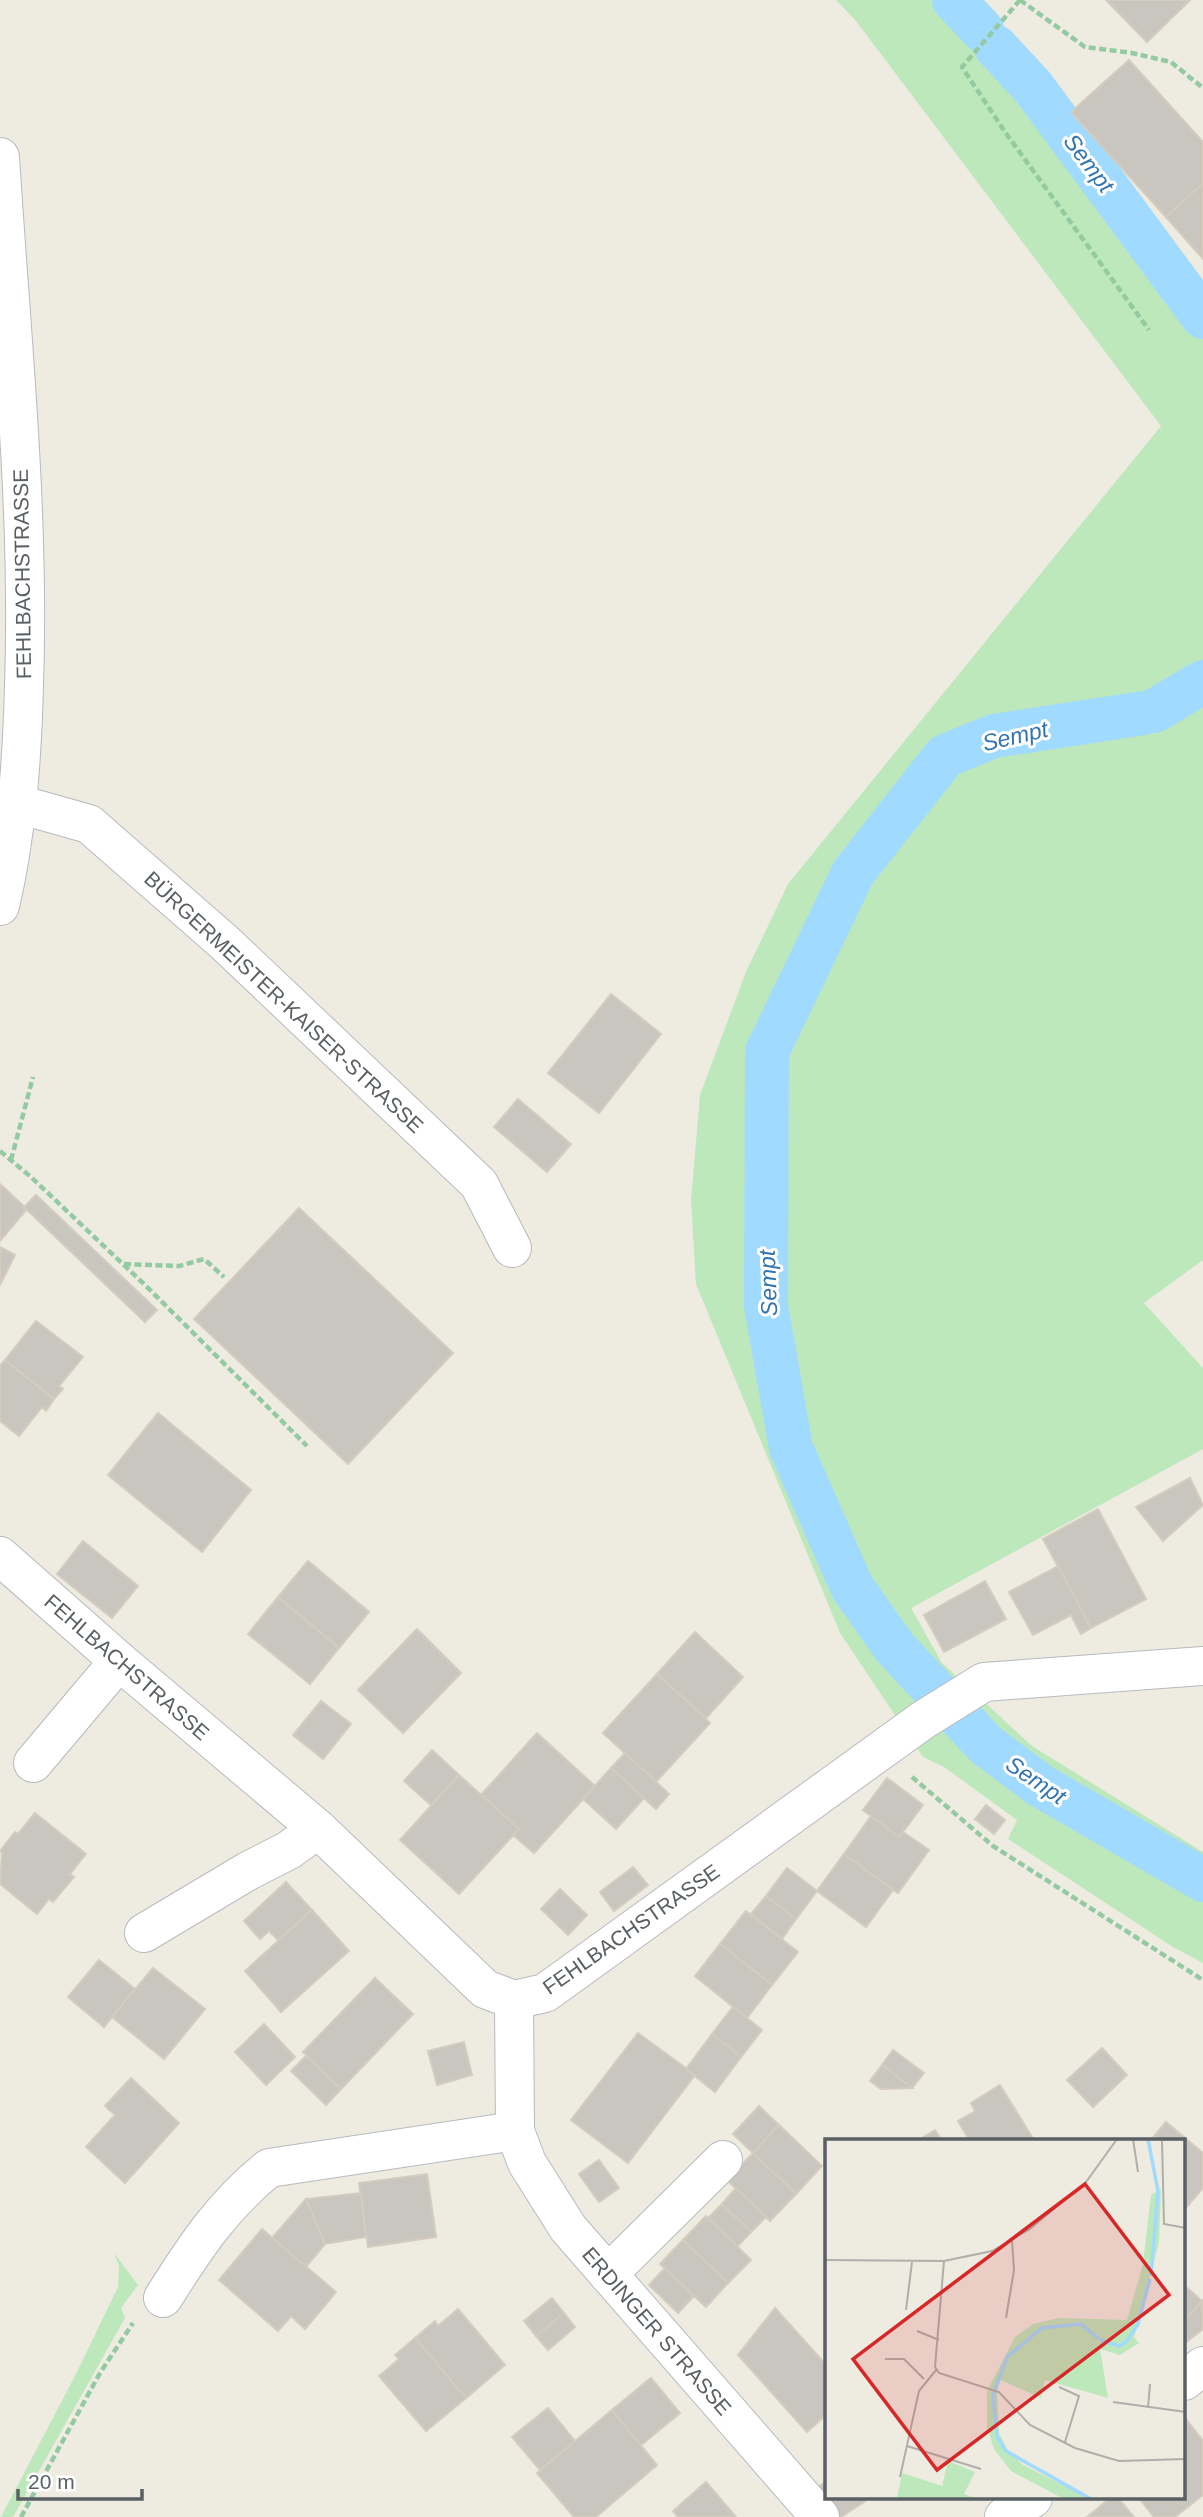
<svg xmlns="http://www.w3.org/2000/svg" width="1203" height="2517" font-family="Helvetica,sans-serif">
<rect width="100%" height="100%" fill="#eeebe1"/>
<g fill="#bde8bb">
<polygon points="836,0 971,0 1059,101 1203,289 1203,1260 1144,1303 1203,1368 1203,1449 911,1608 942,1663 1032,1746 1203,1852 1203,1963 1173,1947 1008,1839 1017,1820 944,1767 923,1757 840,1633 696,1284 691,1201 700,1095 746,972 788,884 1161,426 856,21"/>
<polygon points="114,2253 138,2285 121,2308 125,2318 13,2517 1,2517 76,2374 118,2287 119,2266"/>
</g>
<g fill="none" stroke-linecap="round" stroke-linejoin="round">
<g stroke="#a1daff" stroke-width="44">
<polyline points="954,0 982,30"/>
<polyline points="996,47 1033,87 1203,317"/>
<polyline points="1154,711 1203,682"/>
<polyline points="1144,713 994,736 945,756 853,873 767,1052 766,1306 791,1448 852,1587 895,1648 986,1745 1041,1786 1203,1880"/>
</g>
</g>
<g fill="#c9c6bf" stroke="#d4ccbf" stroke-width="2">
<polygon points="1106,0 1190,0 1147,42"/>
<polygon points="1129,60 1203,142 1203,183 1166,217 1071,112"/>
<polygon points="1203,183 1203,259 1166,217"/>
<polygon points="611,994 661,1034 599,1113 548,1073"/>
<polygon points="518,1099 571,1144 547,1172 494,1127"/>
<polygon points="0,1184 27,1209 0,1241"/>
<polygon points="36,1195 157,1310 145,1322 24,1207"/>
<polygon points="299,1208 453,1353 348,1464 194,1319"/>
<polygon points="0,1247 15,1255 0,1285"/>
<polygon points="36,1321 83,1357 59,1386 63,1389 54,1399 5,1360"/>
<polygon points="5,1360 54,1399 46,1411 42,1407 19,1436 0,1421 0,1366"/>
<polygon points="158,1413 251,1490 202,1552 108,1475"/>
<polygon points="1190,1478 1203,1505 1163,1541 1136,1507"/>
<polygon points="1098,1509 1146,1599 1091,1628 1043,1539"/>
<polygon points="83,1541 138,1586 112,1618 57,1574"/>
<polygon points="308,1561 369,1612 339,1648 278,1597"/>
<polygon points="1058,1566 1091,1628 1081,1634 1071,1615 1033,1635 1009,1592"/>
<polygon points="985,1581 1006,1619 944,1652 924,1615"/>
<polygon points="278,1597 339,1648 310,1684 248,1634"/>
<polygon points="417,1629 461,1673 403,1733 358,1690"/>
<polygon points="695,1632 743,1677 706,1718 657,1674"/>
<polygon points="657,1674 710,1723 656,1782 603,1733"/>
<polygon points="321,1701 351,1724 323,1759 293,1735"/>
<polygon points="537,1733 595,1786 534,1853 513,1835 519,1829 481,1795"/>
<polygon points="432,1750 459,1775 431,1805 404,1781"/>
<polygon points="625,1753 669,1794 656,1809 611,1768"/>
<polygon points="611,1768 644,1798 616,1829 583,1799"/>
<polygon points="459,1775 519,1829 459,1894 400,1840"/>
<polygon points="887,1778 923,1805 899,1837 863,1810"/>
<polygon points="986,1805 1005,1820 994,1834 975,1819"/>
<polygon points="35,1813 86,1854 70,1874 74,1877 53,1902 49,1899 37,1914 0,1884 2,1853 0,1851 15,1832 18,1834"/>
<polygon points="871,1816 899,1837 903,1832 929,1850 898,1893 844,1854"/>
<polygon points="844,1854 893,1890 866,1927 817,1891"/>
<polygon points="633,1867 648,1885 614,1911 600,1892"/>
<polygon points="787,1868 817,1891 796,1919 766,1896"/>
<polygon points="286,1882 312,1910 278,1940 269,1931 260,1939 244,1921"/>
<polygon points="560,1889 587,1915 568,1935 541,1909"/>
<polygon points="766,1896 796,1919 782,1939 751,1914"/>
<polygon points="312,1910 349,1951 281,2012 245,1971"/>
<polygon points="746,1911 798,1952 772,1985 720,1944"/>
<polygon points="720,1944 772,1985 747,2018 695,1976"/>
<polygon points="99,1960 135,1989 104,2027 68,1997"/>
<polygon points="153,1968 205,2009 164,2059 112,2017"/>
<polygon points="375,1978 413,2014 341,2089 303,2052"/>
<polygon points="733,2007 762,2030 741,2057 712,2034"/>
<polygon points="264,2024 295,2057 266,2085 235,2052"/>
<polygon points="638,2033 695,2075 628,2163 571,2120"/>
<polygon points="712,2034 741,2057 715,2092 686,2069"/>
<polygon points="464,2042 472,2075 437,2085 428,2051"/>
<polygon points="1102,2048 1127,2075 1093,2107 1067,2080"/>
<polygon points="893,2050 924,2073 912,2088 882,2065"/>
<polygon points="306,2056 341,2089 326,2105 291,2071"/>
<polygon points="882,2065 912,2088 881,2089 870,2081"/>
<polygon points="131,2078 179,2123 125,2183 86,2147 115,2115 105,2106"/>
<polygon points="1000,2085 1032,2137 1026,2141 970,2141 958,2121 975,2111 971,2103"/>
<polygon points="759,2106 779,2125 753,2153 733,2134"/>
<polygon points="1166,2122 1203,2153 1203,2188 1184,2210 1184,2141 1150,2141"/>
<polygon points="779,2125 822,2166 796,2194 753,2153"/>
<polygon points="935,2130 942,2141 917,2141"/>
<polygon points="753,2153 796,2194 770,2221 727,2180"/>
<polygon points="599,2160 619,2188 599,2202 579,2174"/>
<polygon points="427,2174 436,2237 368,2247 359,2183"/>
<polygon points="736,2188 766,2217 751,2232 722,2204"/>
<polygon points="361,2193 366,2237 325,2244 306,2199"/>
<polygon points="306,2199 325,2244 306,2267 272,2238"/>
<polygon points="722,2204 751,2232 737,2247 708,2218"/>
<polygon points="706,2216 751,2260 728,2283 683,2240"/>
<polygon points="262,2229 336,2292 305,2329 291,2316 278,2331 219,2280"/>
<polygon points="683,2240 728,2283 706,2307 660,2264"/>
<polygon points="665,2268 694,2296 678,2313 649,2285"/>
<polygon points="1184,2285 1202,2301 1184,2321"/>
<polygon points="552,2298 564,2313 536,2336 524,2321"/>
<polygon points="1202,2301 1203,2329 1184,2344 1184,2321"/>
<polygon points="775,2308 827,2366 827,2414 807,2432 738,2355"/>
<polygon points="458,2309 505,2365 466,2398 415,2338 435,2321 438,2326"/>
<polygon points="564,2313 575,2327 548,2350 536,2336"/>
<polygon points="415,2338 466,2398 426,2431 379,2376 399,2359 395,2355"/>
<polygon points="651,2378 680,2413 641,2445 612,2410"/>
<polygon points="548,2408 575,2441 540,2470 512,2437"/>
<polygon points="612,2410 657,2465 596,2517 574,2517 537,2473"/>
<polygon points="1186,2419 1203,2441 1203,2495 1175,2517 1154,2517 1139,2498 1184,2498 1184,2421"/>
<polygon points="827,2481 827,2498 870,2498 841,2517 833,2517 815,2489"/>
<polygon points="706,2482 736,2517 678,2517 673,2511"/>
<polygon points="1110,2498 1118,2498 1134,2517 1087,2517"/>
</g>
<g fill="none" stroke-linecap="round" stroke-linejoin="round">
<g stroke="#b7babf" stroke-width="40">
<g id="minor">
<path d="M0 157C11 333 30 509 24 686 22 759 17 834 0 906"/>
<polyline points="18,804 89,824 225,943 479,1184 512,1248"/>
<polyline points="0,1556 119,1661 318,1829 485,1989 514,2000 545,1993 923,1720 984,1682 1203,1666"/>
<polyline points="33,1763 119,1661"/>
<polyline points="144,1933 248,1871 289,1850 318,1829"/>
<polyline points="514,2000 515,2131 527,2163 568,2228 820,2517"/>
<polyline points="608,2274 723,2160"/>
<path d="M163 2298C195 2247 222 2206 269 2168L515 2131"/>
<polyline points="1184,2381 1203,2366"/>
<polyline points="1004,2517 1033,2498"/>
</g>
</g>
<g stroke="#94caa1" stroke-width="4.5" stroke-dasharray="7 3.5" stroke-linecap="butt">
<polyline points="1020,0 962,67 1005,132 1149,330"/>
<polyline points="1020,0 1085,47 1132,53 1171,62 1203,88"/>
<polyline points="0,1151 31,1177 145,1285 307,1446"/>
<polyline points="11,1160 33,1077"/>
<polyline points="124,1264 179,1266 204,1259 224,1277"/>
<polyline points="912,1777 993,1846 1203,1980"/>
<polyline points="21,2517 100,2373 133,2323"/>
</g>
<use href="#minor" stroke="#fff" stroke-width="38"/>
</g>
<g text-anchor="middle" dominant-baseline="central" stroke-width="6" stroke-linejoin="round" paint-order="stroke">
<g font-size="21" fill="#5a5f64" stroke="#fff">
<text transform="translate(22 574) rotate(-91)">FEHLBACHSTRASSE</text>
<text transform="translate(284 1002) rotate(43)">BÜRGERMEISTER-KAISER-STRASSE</text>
<text transform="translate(127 1667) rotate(41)">FEHLBACHSTRASSE</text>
<text transform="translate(631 1929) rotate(-35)">FEHLBACHSTRASSE</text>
<text transform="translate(657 2331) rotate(49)">ERDINGER STRASSE</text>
</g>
<g font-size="23" font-style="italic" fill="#3375b1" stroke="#fff">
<text transform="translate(1089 163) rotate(53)">Sempt</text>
<text transform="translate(1015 736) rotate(-13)">Sempt</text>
<text transform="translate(768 1283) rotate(-92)">Sempt</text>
<text transform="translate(1036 1780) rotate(34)">Sempt</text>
</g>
</g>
<g transform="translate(825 2139)">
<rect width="360" height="360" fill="#eeebe1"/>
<path d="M336 50 334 103 309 198 314 204 295 216 275 210 283 259 220 241 216 259 176 241 172 247 174 294 182 310 198 326 266 360H239L186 332 169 310 162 288V252L190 198 208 185 234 179 302 181 318 125 326 56ZM123 322 150 333 139 355 152 360H72L77 334 117 347Z" fill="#bde8bb"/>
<path fill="none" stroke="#a1daff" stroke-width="3.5" d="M323 0 333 52 326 137M275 201 294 207 302 202 313 185 325 140M266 360 181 312 172 298 168 257 182 218 217 189 256 185 274 200"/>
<path fill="none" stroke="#afafab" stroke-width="2" d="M308 0 313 33M337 2 339 85 361 89M0 121 119 122 167 112 205 90 261 43 292 0M119 122 110 228 114 234 174 253 205 286 250 309 294 322 361 320M81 171 87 123M181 179 189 131 187 102M92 192 114 201M60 220H79L99 240M234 248 254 257 240 303M288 263 361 273M323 269 325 245M82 307 156 330M75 338 94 252 111 231"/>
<path fill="#d62828" fill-opacity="0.15" stroke="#d62828" stroke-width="3.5" d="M260 45 344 156 112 331 28 220Z"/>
<rect width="360" height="360" fill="none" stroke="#5a5f64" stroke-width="3.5"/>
</g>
<path d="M18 2489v10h124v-10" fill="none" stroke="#5a5f64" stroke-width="3.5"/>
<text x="28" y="2489" font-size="21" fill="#5a5f64" stroke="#ffffff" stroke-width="5" paint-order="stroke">20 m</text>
</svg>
